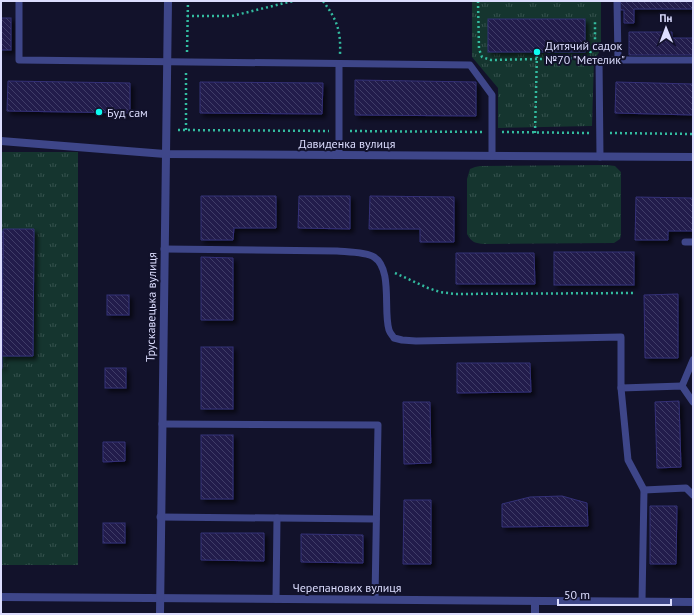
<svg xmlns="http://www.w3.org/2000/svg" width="694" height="615" font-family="'PT Sans',sans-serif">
<defs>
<pattern id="grass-tufts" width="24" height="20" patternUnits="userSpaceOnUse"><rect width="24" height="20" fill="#15352f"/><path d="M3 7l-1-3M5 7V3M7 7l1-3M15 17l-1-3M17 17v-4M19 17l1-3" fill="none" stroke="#36524e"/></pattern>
<pattern id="building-back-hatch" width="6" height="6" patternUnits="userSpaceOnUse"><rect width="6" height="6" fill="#211e4c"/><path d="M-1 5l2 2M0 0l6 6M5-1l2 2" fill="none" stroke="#413e67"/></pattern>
<filter id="shadow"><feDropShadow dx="3.5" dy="3.5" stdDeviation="2" flood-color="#0009"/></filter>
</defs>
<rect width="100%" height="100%" fill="#12122b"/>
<g fill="url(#grass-tufts)">
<polygon points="472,1 601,1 601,49 594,61 592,126 498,128 498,88 472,57"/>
<rect x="1" y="152" width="77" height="413"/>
<path d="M607 165 615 166 621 172V235L620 239 614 243 484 244C475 243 472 243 467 234V179L470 169 475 167 480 166Z"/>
</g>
<g fill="url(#building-back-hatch)" stroke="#343077" filter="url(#shadow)">
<polygon points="620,1 693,1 693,9 634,9 634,23 624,23 624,10 620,10"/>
<rect x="1" y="18" width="10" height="32"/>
<rect x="488" y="19" width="97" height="33"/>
<polygon points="629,32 672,32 672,38 693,38 693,55 629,55"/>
<polygon points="355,80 476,82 476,116 355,115"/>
<polygon points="8,81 130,83 130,113 7,111"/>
<polygon points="200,82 323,83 322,114 200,113"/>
<polygon points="616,82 693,84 693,115 615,113"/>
<polygon points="201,196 276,196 276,228 234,228 233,240 201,240"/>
<polygon points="299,196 350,196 350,229 298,228"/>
<polygon points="370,196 454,197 454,242 420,242 420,229 369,229"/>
<polygon points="636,197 693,198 693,231 668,231 668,240 635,240"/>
<polygon points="3,229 34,229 33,356 2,356"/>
<rect x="1" y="232" width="2" height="26"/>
<rect x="554" y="252" width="80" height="33"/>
<polygon points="456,253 534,253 535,284 456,284"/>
<polygon points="201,257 233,258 233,320 201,320"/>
<polygon points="678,294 678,358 645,358 644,295"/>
<rect x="107" y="295" width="22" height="20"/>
<rect x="1" y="326" width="1" height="42"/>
<rect x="201" y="347" width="32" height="62"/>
<polygon points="457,363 530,363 531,392 457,393"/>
<rect x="105" y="368" width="21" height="20"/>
<polygon points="679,401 681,467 657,468 655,402"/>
<polygon points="403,402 430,402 431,463 404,464"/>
<rect x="201" y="435" width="32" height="64"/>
<polygon points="103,442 125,442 125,461 103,462"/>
<polygon points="562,496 587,503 588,526 502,527 502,504 530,497"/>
<polygon points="404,500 431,500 431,564 403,564"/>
<polygon points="650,506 677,506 676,564 650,564"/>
<rect x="103" y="523" width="22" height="20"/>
<polygon points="201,533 264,533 264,561 201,560"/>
<polygon points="301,534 363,535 363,563 301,562"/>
</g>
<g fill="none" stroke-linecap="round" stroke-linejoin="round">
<g stroke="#33bca0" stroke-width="2.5" stroke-dasharray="2 3" stroke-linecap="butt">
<path d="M323 1C337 20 341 30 340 54"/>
<polyline points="478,1 479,49 482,57 491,60 587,58 588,57"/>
<polyline points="187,16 232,16 293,1"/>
<polyline points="187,52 188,1"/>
<polyline points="590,53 595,44 595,22"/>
<polyline points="178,130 329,131"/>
<polyline points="186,130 186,71"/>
<polyline points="350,131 483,132"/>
<polyline points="502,132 589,133"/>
<polyline points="535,133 537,52"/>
<polyline points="610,133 693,134"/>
<polyline points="395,273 428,288 440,292 455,294 633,293"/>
</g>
<g stroke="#3e4689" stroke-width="7">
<polyline points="19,1 19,60 470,65 492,95 492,156"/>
<polyline points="617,1 618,60"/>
<polyline points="339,155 339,64"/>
<polyline points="600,157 599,60 693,60"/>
<polyline points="685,242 693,242"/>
<path d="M164 249 337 251C347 252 366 252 374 257 393 269 383 311 389 330 390 333 392 335 394 338L402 340 416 341 621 337V388L682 386 693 402"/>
<polyline points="682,386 693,360"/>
<polyline points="621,388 628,460 644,490 642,601"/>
<polyline points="162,424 378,425 375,599"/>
<polyline points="644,490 686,488 693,495"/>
<polyline points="160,517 376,519"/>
<polyline points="276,599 277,518"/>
</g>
<g stroke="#3e4689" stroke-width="8">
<polyline points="1,141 165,154 693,157"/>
<polyline points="1,597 693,602"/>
<polyline points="160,614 168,1"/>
<polyline points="535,614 535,601"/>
</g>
</g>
<g fill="#0cfbf0" stroke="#12122b" stroke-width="1.5">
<circle cx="537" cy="52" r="4"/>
<circle cx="99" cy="112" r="4"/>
</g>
<g text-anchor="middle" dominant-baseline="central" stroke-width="4" stroke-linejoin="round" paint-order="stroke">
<g font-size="12" fill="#dcddfe" stroke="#12122b" text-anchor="start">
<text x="545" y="45">Дитячий садок<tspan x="545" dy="14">№70 "Метелик"</tspan></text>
<text x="107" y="112">Буд сам</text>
</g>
<g font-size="12" fill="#dcddfe" stroke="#12122b">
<text x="347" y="143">Давиденка вулиця</text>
<text transform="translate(151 307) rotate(-89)">Трускавецька вулиця</text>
<text x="347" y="587">Черепанових вулиця</text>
</g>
</g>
<rect width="694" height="615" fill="none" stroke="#dcddfe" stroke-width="4"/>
<g transform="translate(666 28) rotate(359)" stroke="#12122b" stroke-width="3" paint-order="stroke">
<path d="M0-3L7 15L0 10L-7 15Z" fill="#dcddfe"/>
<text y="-6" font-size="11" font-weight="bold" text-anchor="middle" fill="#dcddfe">Пн</text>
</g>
<path d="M558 599v6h113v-6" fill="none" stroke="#dcddfe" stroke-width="2"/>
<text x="564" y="599" font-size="12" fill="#dcddfe" stroke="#12122b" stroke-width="3" paint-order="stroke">50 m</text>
</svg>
